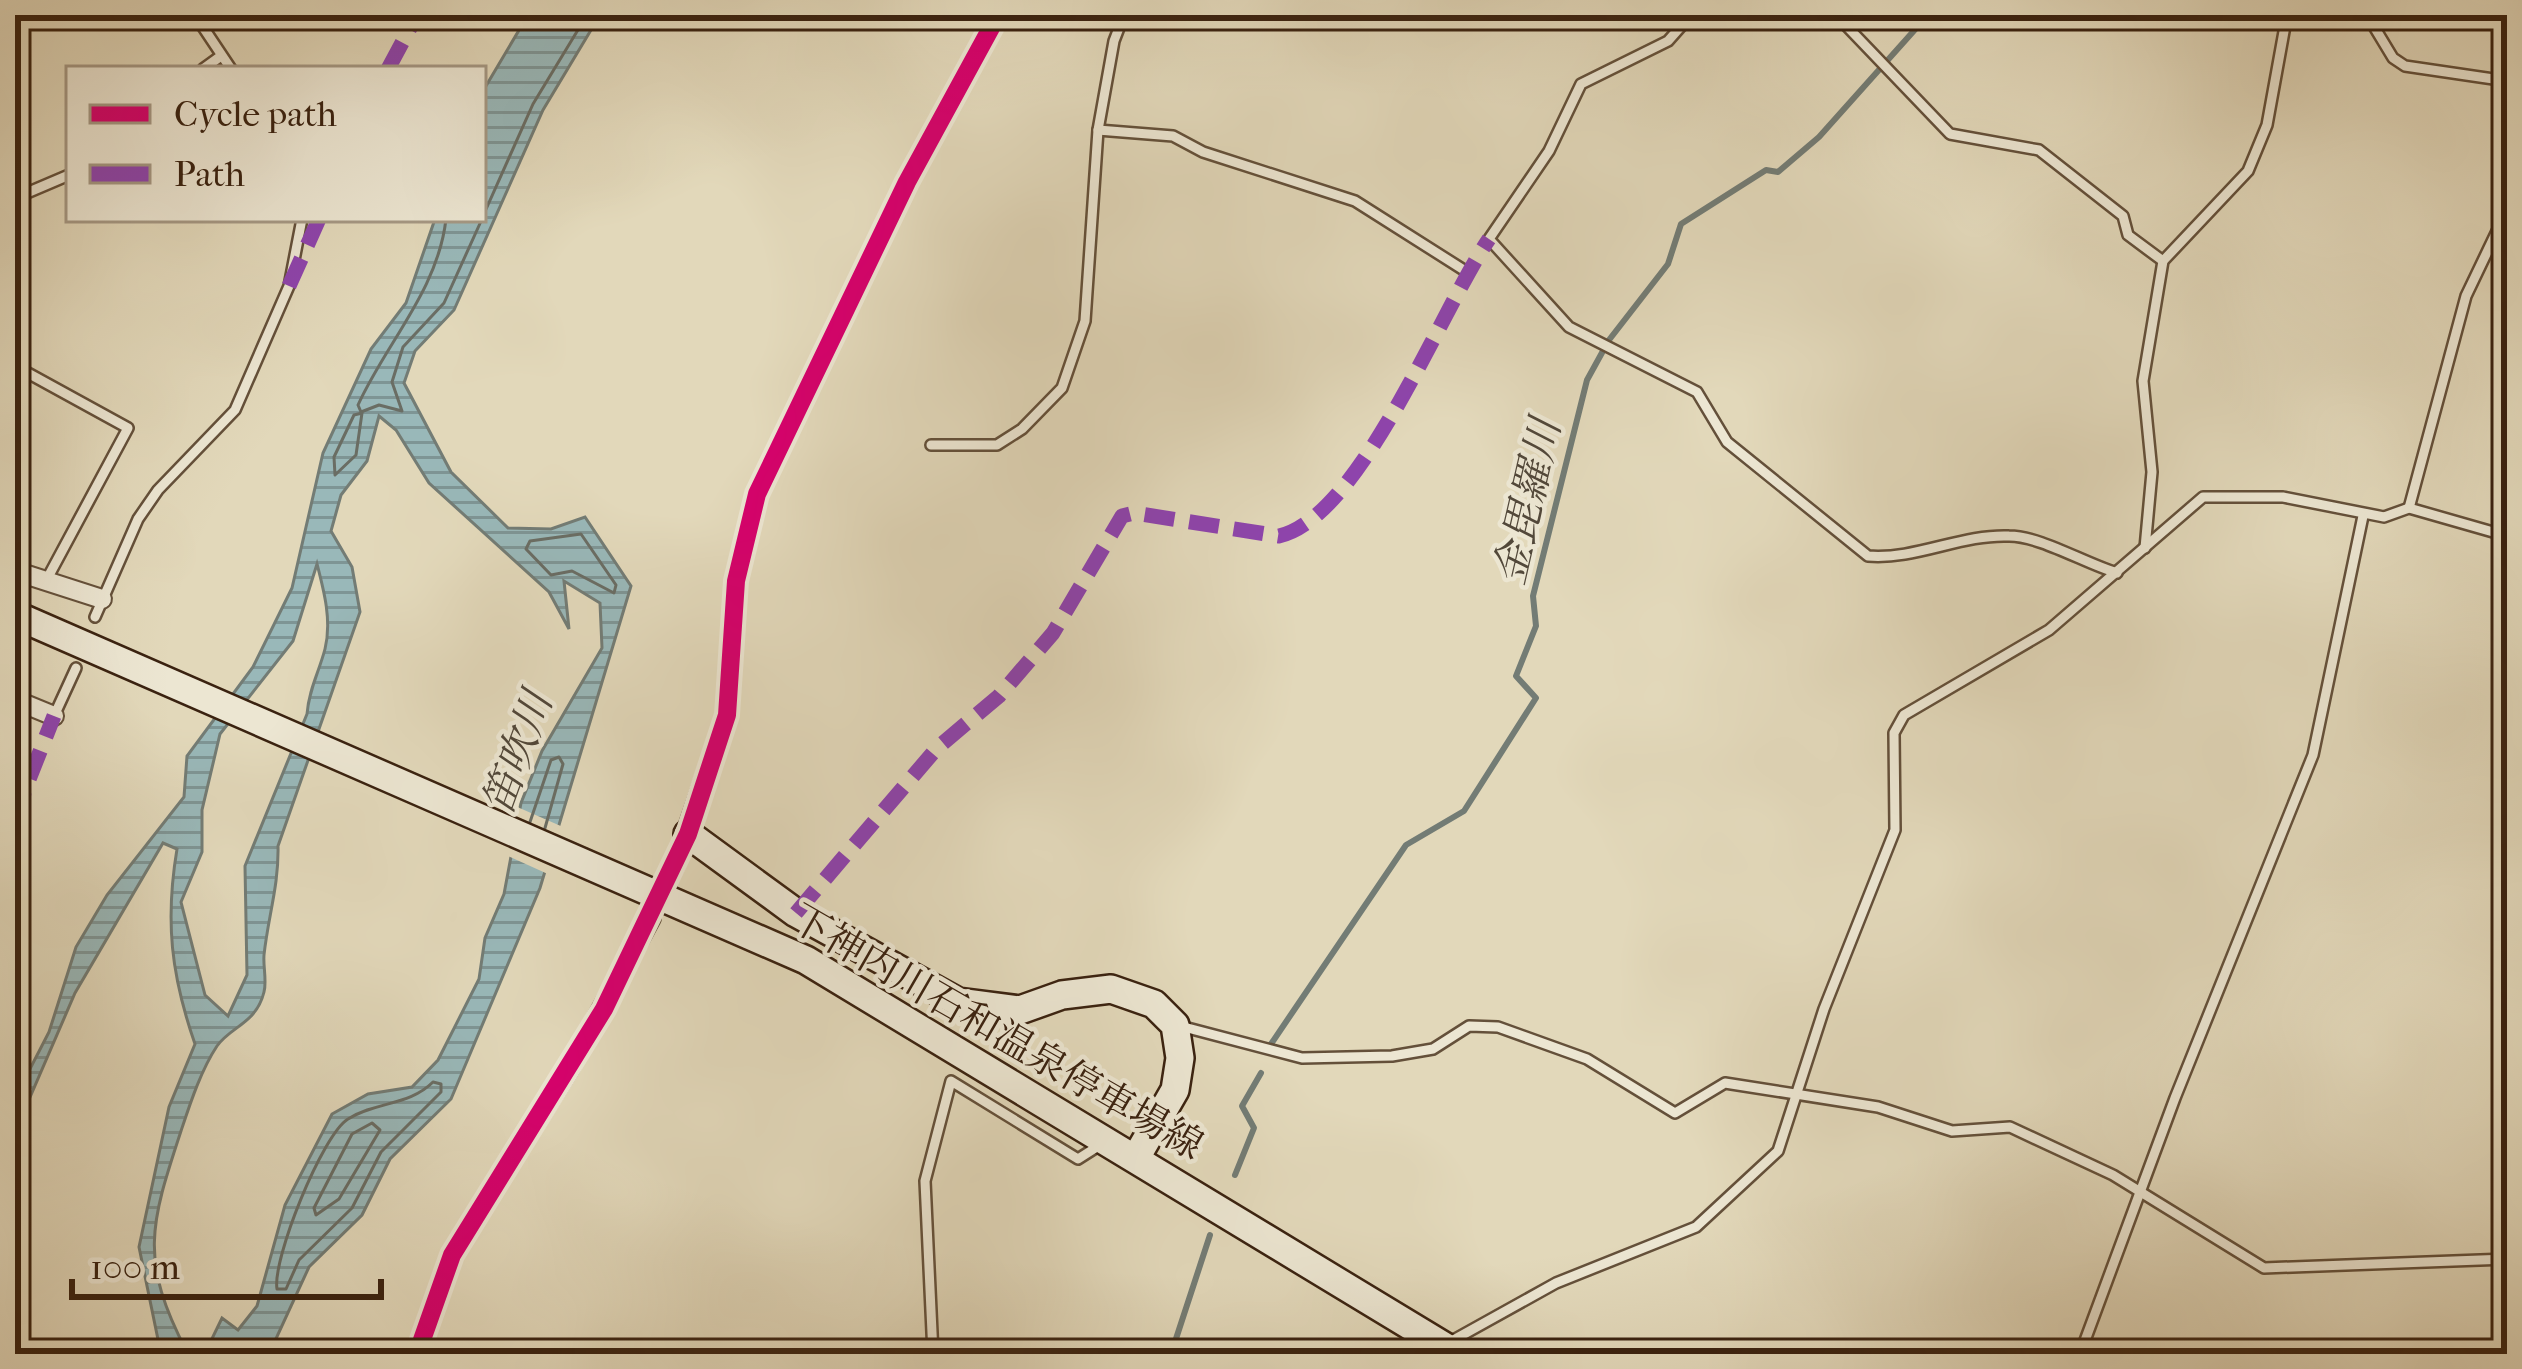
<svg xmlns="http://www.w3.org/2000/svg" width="2522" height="1369" font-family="'IM FELL French Canon','Noto Serif JP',serif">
<defs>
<pattern id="water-rules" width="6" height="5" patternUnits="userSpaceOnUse" patternTransform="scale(3)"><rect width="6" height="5" fill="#99b8b9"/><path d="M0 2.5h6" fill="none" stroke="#7e9595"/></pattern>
</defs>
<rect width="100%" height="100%" fill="#e2d8ba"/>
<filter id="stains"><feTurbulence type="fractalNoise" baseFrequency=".00167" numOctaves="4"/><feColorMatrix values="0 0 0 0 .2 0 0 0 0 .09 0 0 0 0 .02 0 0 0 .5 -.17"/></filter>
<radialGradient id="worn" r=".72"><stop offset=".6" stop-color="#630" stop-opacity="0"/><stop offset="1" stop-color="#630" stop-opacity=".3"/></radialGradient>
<path fill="url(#water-rules)" stroke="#737c75" stroke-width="3" fill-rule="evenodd" d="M528 15H600L543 110 454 310 415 351 404 383 451 472 508 528 551 529 585 517 631 586 540 888 451 1099 390 1159 362 1215 309 1267 269 1354H161L139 1247 169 1107 195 1044C171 975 165 921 177 849L163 843 75 993 15 1132V1098L49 1032 76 947 107 895 184 797 187 756 253 667 292 588 323 453 371 349 406 303 435 219H483V91ZM379 416 396 430 429 483 549 592 569 629 564 581 600 603 602 648 542 751 521 803 504 894 485 938 479 979 438 1060 412 1087 368 1094 332 1114 285 1205 257 1306 238 1330 222 1318 208 1347 187 1352C139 1260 150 1225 181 1131 190 1104 201 1070 217 1046 231 1026 256 1024 264 992 267 981 263 967 264 955 268 917 279 885 278 846L360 612 352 567 331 531 341 495 367 461ZM317 564C324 591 332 621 325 649 319 672 309 689 307 714L245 866 247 975 228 1016 205 995 181 902 202 852V810L220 734 293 641Z"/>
<polygon fill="#e2d8ba" points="515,806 563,827 550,875 506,855"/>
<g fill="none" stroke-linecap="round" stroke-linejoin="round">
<g stroke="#6a6d64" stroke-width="3">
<polyline points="483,216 533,104 587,15"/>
<path d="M446 219C438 290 386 343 358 405L361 412 379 405 402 411 392 382 403 347 444 303 482 219"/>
<polygon points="362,413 356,455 335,475 334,457 354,415"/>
<polygon points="581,534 616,585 614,593 572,571 551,575 526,549 530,541"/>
<polyline points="530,822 551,760 559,757 563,764 545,828"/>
<path d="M433 1082 441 1084V1092L381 1152 352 1208 299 1260 286 1289H277C272 1260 322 1135 348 1119 377 1101 409 1106 433 1082Z"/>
<polygon points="372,1123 380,1130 339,1199 316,1215 314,1208 352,1134"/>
</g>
<g stroke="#737c75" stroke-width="6">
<polyline points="1271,1044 1406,845 1464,811 1536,698 1516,676 1536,626 1533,596 1587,380 1609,340 1668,264 1681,224 1766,170 1778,172 1819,137 1928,15"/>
<polyline points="1235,1175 1254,1128 1242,1106 1261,1073"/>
<polyline points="1171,1354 1210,1235"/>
</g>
<g stroke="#64503a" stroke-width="14">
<g id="service">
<polyline points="195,15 231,69"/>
<path d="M1691 15 1668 41 1581 84 1549 151 1489 239 1569 327 1697 392 1727 442 1868 556C1916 560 1961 534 2009 536 2040 536 2084 563 2117 573"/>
<polyline points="1836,15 1950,134 2039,150 2123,216 2128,235 2163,261"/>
<polyline points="2367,15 2393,58 2405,66 2507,81"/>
<polyline points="203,69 221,56"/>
<polyline points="1098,130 1173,136 1203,152 1355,201 1467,272"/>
<polyline points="15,198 69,175"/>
<polyline points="15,366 128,428 47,579"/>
<polyline points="931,445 997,445 1022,429 1062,388 1085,321 1098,130 1114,41 1124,15"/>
<polyline points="2409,508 2466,296 2499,227 2507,187"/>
<polyline points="2145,548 2152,472 2143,381 2163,261 2248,171 2267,125 2287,15"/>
<polyline points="95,617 138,519 158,490 235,410 289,286 302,219"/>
<polyline points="54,716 76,668"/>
<polyline points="1180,1026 1302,1058 1392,1056 1433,1049 1469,1026 1498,1027 1587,1059 1675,1113 1725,1083 1878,1107 1952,1131 2010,1127 2113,1175 2264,1268 2507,1259"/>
<polyline points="1448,1343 1556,1283 1696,1227 1778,1151 1824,1009 1895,830 1894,733 1904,715 2049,630 2203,497 2283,497 2384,517 2409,508 2507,536"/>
<polyline points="933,1354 925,1181 951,1081 1078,1159 1100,1145"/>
<polyline points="1392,1354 1432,1347"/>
<polyline points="2080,1354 2175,1098 2313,755 2363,516"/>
</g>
</g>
<g stroke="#64503a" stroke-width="22">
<g id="minor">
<polyline points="15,571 102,599"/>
<polyline points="15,700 54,716"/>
<polyline points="674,867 727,715 736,581 757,494 907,182 998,15"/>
<polyline points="417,1354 452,1255 569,1069 651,918"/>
</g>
</g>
<g stroke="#3a2210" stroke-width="32">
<g id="secondary">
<polyline points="15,615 806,960 1457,1354"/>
<polyline points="688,834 796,913 958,1002 1020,1010 1062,995 1111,989 1154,1004 1175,1025 1180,1058 1175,1090 1137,1156"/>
</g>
</g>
<use href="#service" stroke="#ece6d2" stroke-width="9"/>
<use href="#minor" stroke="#ece6d2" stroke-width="18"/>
<use href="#secondary" stroke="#ece6d2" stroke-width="27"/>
<g stroke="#8e44ad" stroke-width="15" stroke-dasharray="30 15" stroke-linecap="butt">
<polyline points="15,23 33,15"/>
<polyline points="388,69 417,15"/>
<polyline points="289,286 319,219"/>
<polyline points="15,867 24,792 54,716"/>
<path d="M796 913 937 748 999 696 1053 633 1122 516 1134 513 1279 536C1361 517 1441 309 1489 239"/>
</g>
<g stroke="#ece6d2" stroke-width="26">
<polyline id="cycleway" points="417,1354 452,1255 604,1009 688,834 727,715 736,581 757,494 907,182 998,15"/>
</g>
<use href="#cycleway" stroke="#d6006c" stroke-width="18"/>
</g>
<g text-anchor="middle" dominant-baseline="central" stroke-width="9" stroke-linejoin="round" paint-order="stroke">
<g font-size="39" fill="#3a2210" stroke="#ece6d2">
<text transform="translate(997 1032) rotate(30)">下神内川石和温泉停車場線</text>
</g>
<g font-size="42" font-style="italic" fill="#52483a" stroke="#ece6d2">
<text transform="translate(1528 502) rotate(-77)">金毘羅川</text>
<text transform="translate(518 753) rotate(-70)">笛吹川</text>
</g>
</g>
<rect width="2522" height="1369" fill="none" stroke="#e2d8ba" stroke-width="60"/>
<rect x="18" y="18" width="2486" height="1333" fill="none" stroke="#3a2210" stroke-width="6"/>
<rect x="30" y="30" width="2462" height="1309" fill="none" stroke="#3a2210" stroke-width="3"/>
<rect x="66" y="66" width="420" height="156" fill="#ece6d2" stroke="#a59884" stroke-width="3"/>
<rect x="90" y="105" width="60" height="18" fill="#d6006c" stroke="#a59884" stroke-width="3"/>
<text x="174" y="126" font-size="36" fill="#3a2210">Cycle path</text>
<rect x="90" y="165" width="60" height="18" fill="#8e44ad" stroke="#a59884" stroke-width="3"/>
<text x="174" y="186" font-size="36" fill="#3a2210">Path</text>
<path d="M72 1279v18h309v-18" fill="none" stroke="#3a2210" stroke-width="6"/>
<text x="90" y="1279" font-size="36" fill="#3a2210" stroke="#ece6d2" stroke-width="9" paint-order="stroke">100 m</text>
<rect width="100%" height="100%" filter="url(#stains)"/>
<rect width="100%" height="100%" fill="url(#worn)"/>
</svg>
